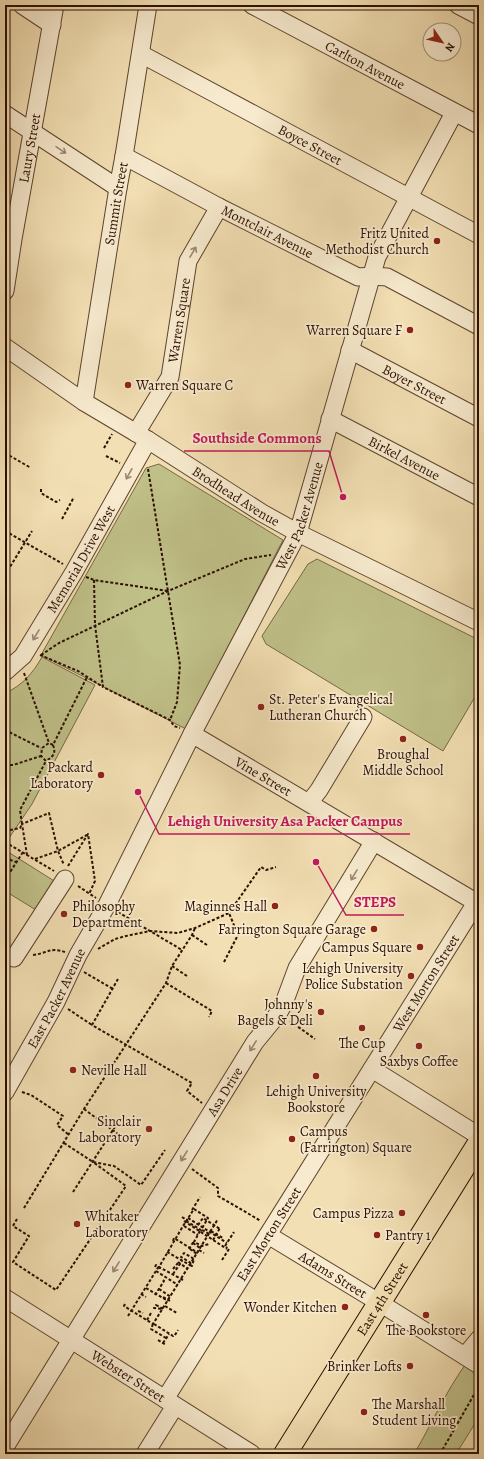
<svg xmlns="http://www.w3.org/2000/svg" width="484" height="1459" font-family="Alegreya,serif">
<rect width="100%" height="100%" fill="#f2dfb3"/>
<filter id="stains"><feTurbulence type="fractalNoise" baseFrequency=".005" numOctaves="4"/><feColorMatrix values="0 0 0 0 .2 0 0 0 0 .09 0 0 0 0 .02 0 0 0 .5 -.17"/></filter>
<radialGradient id="worn" r=".72"><stop offset=".6" stop-color="#630" stop-opacity="0"/><stop offset="1" stop-color="#630" stop-opacity=".3"/></radialGradient>
<g fill="#c0c089" stroke="#766844">
<polygon points="159,464 283,540 186,729 41,655 146,468"/>
<polygon points="317,559 479,640 479,690 443,751 266,644 262,636 308,564"/>
<path d="M42 657 95 685 32 804 9 838 5 835V693C22 686 33 673 42 657Z"/>
<polygon points="5,850 59,884 41,913 5,891"/>
<path d="M479 1348V1417L456 1454H414C435 1419 451 1378 479 1348Z"/>
</g>
<g fill="none" stroke-linecap="round" stroke-linejoin="round">
<g stroke="#5e432d" stroke-width="19">
<g id="minor">
<polyline points="22,5 52,25"/>
<path id="s1" d="M252 5 479 125"/>
<polyline points="458,5 479,16"/>
<path id="s2" d="M141 54 479 235"/>
<polyline points="5,114 118,188"/>
<path id="s3" d="M124 156 219 207 358 277 372 276 387 277 479 326"/>
<path id="s4" d="M5 291 13 239 55 5"/>
<path id="s5" d="M5 347 84 402 148 440 262 513 298 533 479 622"/>
<path id="s6" d="M350 350 479 418"/>
<path id="s7" d="M84 402 118 188 124 156 148 5"/>
<path id="s8" d="M330 419 479 497"/>
<path id="s9" d="M136 433 170 377 188 261 219 207"/>
<path id="s10" d="M5 672 23 656 74 572 148 440"/>
<path id="s11" d="M192 734 479 904"/>
<polyline points="309,803 319,790 363,717"/>
<polyline points="14,958 65,879"/>
<polyline points="372,1069 479,1136"/>
<path id="s12" d="M5 1092 56 1002 78 955 107 905 192 734 298 533 377 257 454 113"/>
<path id="s13" d="M268 1235 380 1303 479 1365"/>
<path id="s14" d="M5 1298 252 1454"/>
<polyline points="465,1356 479,1339"/>
<path id="s15" d="M165 1399 479 898"/>
<path id="s16" d="M5 1447 255 1042 278 1014 284 1003 297 968 374 841"/>
<polyline points="145,1454 175,1406"/>
</g>
</g>
<g stroke="#2c0f00" stroke-width="24">
<g id="major">
<path id="s17" d="M285 1454 479 1143"/>
</g>
</g>
<g stroke="#2c0f00" stroke-width="2" stroke-dasharray="3 2" stroke-linecap="butt">
<polyline points="104,448 112,434"/>
<polyline points="5,453 31,468"/>
<polyline points="106,456 120,463"/>
<polyline points="148,469 180,665 177,702 170,720"/>
<polyline points="41,489 41,493 56,502 60,500"/>
<polyline points="62,519 74,497"/>
<polyline points="5,531 63,564"/>
<polyline points="5,575 32,531"/>
<polyline points="86,577 94,580 168,591"/>
<polyline points="94,580 95,625 103,687 170,720 174,726 180,728"/>
<polyline points="40,655 78,671 103,687"/>
<polyline points="41,655 59,643 168,591 245,559 271,555"/>
<polyline points="24,673 49,743"/>
<polyline points="5,730 41,748"/>
<path d="M53 745 49 743 42 748 41 756 46 761C54 756 56 753 53 745L87 677"/>
<polyline points="5,765 13,765 41,756"/>
<polyline points="5,831 20,828 22,824 20,810 46,761"/>
<polyline points="5,842 54,871"/>
<polyline points="27,855 22,824 49,813 58,851 64,865"/>
<polyline points="5,858 16,862"/>
<polyline points="35,859 58,851 87,835"/>
<polyline points="68,866 88,834 95,881 89,894"/>
<polyline points="5,880 23,852"/>
<polyline points="78,886 96,898"/>
<polyline points="118,912 182,950"/>
<polyline points="192,935 207,945"/>
<polyline points="98,949 115,939 126,936 150,931 178,933 195,928 229,913 261,867 266,870 276,867"/>
<path d="M33 955C48 953 50 947 65 952"/>
<polyline points="224,962 238,935 229,913"/>
<polyline points="172,966 187,976"/>
<polyline points="84,972 113,989"/>
<polyline points="118,979 92,1025 192,1083 187,1091 202,1103"/>
<polyline points="166,983 212,1011 209,1017"/>
<polyline points="68,1009 92,1025"/>
<polyline points="290,1021 315,1039"/>
<polyline points="22,1092 31,1095 63,1116 57,1125 69,1135"/>
<polyline points="84,1109 122,1137"/>
<polyline points="64,1143 93,1162 114,1166 141,1185 165,1150"/>
<polyline points="192,1169 218,1188 218,1196 261,1221"/>
<polyline points="73,1192 122,1116"/>
<polyline points="24,1208 84,1109 166,983 172,966 192,935 195,928"/>
<polyline points="192,1210 200,1197"/>
<polyline points="182,1217 188,1221"/>
<polyline points="188,1218 227,1243"/>
<polyline points="17,1219 13,1226 29,1236 13,1262 56,1290 126,1186 93,1162"/>
<polyline points="184,1221 227,1249"/>
<polyline points="198,1225 203,1218 220,1229"/>
<polyline points="184,1226 198,1235"/>
<polyline points="202,1230 209,1234"/>
<polyline points="200,1231 194,1242 202,1246 209,1244"/>
<polyline points="211,1231 223,1238"/>
<polyline points="213,1240 220,1228"/>
<polyline points="173,1241 174,1238 198,1253"/>
<polyline points="193,1243 200,1248"/>
<polyline points="225,1246 234,1232"/>
<polyline points="189,1249 194,1241"/>
<polyline points="190,1249 197,1254"/>
<polyline points="199,1250 204,1253"/>
<polyline points="167,1252 190,1265"/>
<polyline points="222,1260 229,1249 226,1247"/>
<polyline points="178,1262 188,1269"/>
<polyline points="190,1265 192,1266 194,1259 184,1253 181,1257 191,1263"/>
<polyline points="155,1267 156,1265 159,1267 160,1270"/>
<polyline points="173,1269 178,1263"/>
<polyline points="156,1271 178,1285"/>
<polyline points="173,1274 182,1261"/>
<path d="M183 1280 159 1267 183 1226C187 1220 190 1215 194 1209L208 1218 201 1230 186 1221"/>
<polyline points="146,1288 168,1301"/>
<polyline points="159,1289 171,1297"/>
<polyline points="141,1294 146,1297"/>
<polyline points="155,1295 164,1281 163,1280"/>
<polyline points="163,1297 170,1301"/>
<polyline points="125,1304 124,1306 153,1324 218,1219"/>
<polygon points="156,1305 163,1309 154,1308"/>
<polyline points="165,1306 177,1313"/>
<polyline points="138,1311 143,1313"/>
<polyline points="128,1316 159,1266"/>
<polyline points="147,1320 151,1313"/>
<polyline points="153,1324 151,1329 166,1338"/>
<polyline points="154,1324 173,1336 175,1334"/>
<polyline points="175,1335 178,1330"/>
<polyline points="158,1340 166,1345"/>
<polyline points="163,1343 169,1334"/>
<polyline points="440,1454 479,1386"/>
</g>
<use href="#minor" stroke="#f7eace" stroke-width="17"/>
<use href="#major" stroke="#f2dfb3" stroke-width="22"/>
</g>
<defs><path id="oneway-shaft" d="M-6 0H5M1.5-3L5.5 0L1.5 3" fill="none" stroke-width="1.6" stroke-linecap="round" stroke-linejoin="round"/></defs>
<g stroke="#9c8771">
<use href="#oneway-shaft" transform="translate(61 150) rotate(34)"/>
<use href="#oneway-shaft" transform="translate(193 252) rotate(-60)"/>
<use href="#oneway-shaft" transform="translate(129 474) rotate(119)"/>
<use href="#oneway-shaft" transform="translate(36 635) rotate(121)"/>
<use href="#oneway-shaft" transform="translate(354 875) rotate(121)"/>
<use href="#oneway-shaft" transform="translate(253 1046) rotate(122)"/>
<use href="#oneway-shaft" transform="translate(184 1156) rotate(122)"/>
<use href="#oneway-shaft" transform="translate(116 1267) rotate(122)"/>
</g>
<g fill="#8f2418" stroke="#f7eace" stroke-width="1.5">
<circle cx="437" cy="241" r="4"/>
<circle cx="410" cy="330" r="4"/>
<circle cx="128" cy="385" r="4"/>
<circle cx="261" cy="707" r="4"/>
<circle cx="403" cy="739" r="4"/>
<circle cx="101" cy="775" r="4"/>
<circle cx="275" cy="906" r="4"/>
<circle cx="64" cy="914" r="4"/>
<circle cx="374" cy="929" r="4"/>
<circle cx="420" cy="947" r="4"/>
<circle cx="411" cy="976" r="4"/>
<circle cx="321" cy="1012" r="4"/>
<circle cx="362" cy="1028" r="4"/>
<circle cx="419" cy="1046" r="4"/>
<circle cx="73" cy="1070" r="4"/>
<circle cx="316" cy="1076" r="4"/>
<circle cx="149" cy="1129" r="4"/>
<circle cx="292" cy="1139" r="4"/>
<circle cx="402" cy="1213" r="4"/>
<circle cx="77" cy="1224" r="4"/>
<circle cx="377" cy="1235" r="4"/>
<circle cx="345" cy="1307" r="4"/>
<circle cx="426" cy="1315" r="4"/>
<circle cx="410" cy="1366" r="4"/>
<circle cx="364" cy="1412" r="4"/>
</g>
<g text-anchor="middle" dominant-baseline="central" stroke-width="3.5" stroke-linejoin="round" paint-order="stroke">
<g font-size="14" fill="#2c0f00" stroke="#f7eace">
<text stroke="none"><textPath href="#s1" startOffset="128">Carlton Avenue</textPath></text>
<text stroke="none"><textPath href="#s2" startOffset="192">Boyce Street</textPath></text>
<text stroke="none"><textPath href="#s4" startOffset="145">Laury Street</textPath></text>
<text stroke="none"><textPath href="#s7" startOffset="201">Summit Street</textPath></text>
<text stroke="none"><textPath href="#s3" startOffset="162">Montclair Avenue</textPath></text>
<text stroke="none"><textPath href="#s9" startOffset="123">Warren Square</textPath></text>
<text stroke="none"><textPath href="#s6" startOffset="73">Boyer Street</textPath></text>
<text stroke="none"><textPath href="#s8" startOffset="84">Birkel Avenue</textPath></text>
<text stroke="none"><textPath href="#s5" startOffset="275">Brodhead Avenue</textPath></text>
<text stroke="none"><textPath href="#s12" startOffset="648">West Packer Avenue</textPath></text>
<text stroke="none"><textPath href="#s10" startOffset="137">Memorial Drive West</textPath></text>
<text stroke="none"><textPath href="#s11" startOffset="83">Vine Street</textPath></text>
<text stroke="none"><textPath href="#s15" startOffset="491">West Morton Street</textPath></text>
<text stroke="none"><textPath href="#s12" startOffset="107">East Packer Avenue</textPath></text>
<text stroke="none"><textPath href="#s16" startOffset="418">Asa Drive</textPath></text>
<text stroke="none"><textPath href="#s15" startOffset="195">East Morton Street</textPath></text>
<text stroke="none"><textPath href="#s13" startOffset="76">Adams Street</textPath></text>
<text stroke="none"><textPath href="#s17" startOffset="183">East 4th Street</textPath></text>
<text stroke="none"><textPath href="#s14" startOffset="146">Webster Street</textPath></text>
</g>
<g font-size="14" fill="#2c0f00" stroke="#f7eace" text-anchor="end">
<text x="429" y="233">Fritz United<tspan x="429" dy="16">Methodist Church</tspan></text>
<text x="402" y="330">Warren Square F</text>
<text x="136" y="385" text-anchor="start">Warren Square C</text>
<text x="269" y="699" text-anchor="start">St. Peter's Evangelical<tspan x="269" dy="16">Lutheran Church</tspan></text>
<text x="403" y="754" text-anchor="middle">Broughal<tspan x="403" dy="16">Middle School</tspan></text>
<text x="93" y="767">Packard<tspan x="93" dy="16">Laboratory</tspan></text>
<text x="72" y="906" text-anchor="start">Philosophy<tspan x="72" dy="16">Department</tspan></text>
<text x="267" y="906">Maginnes Hall</text>
<text x="366" y="929">Farrington Square Garage</text>
<text x="412" y="947">Campus Square</text>
<text x="403" y="968">Lehigh University<tspan x="403" dy="16">Police Substation</tspan></text>
<text x="313" y="1004">Johnny's<tspan x="313" dy="16">Bagels &amp; Deli</tspan></text>
<text x="362" y="1043" text-anchor="middle">The Cup</text>
<text x="419" y="1061" text-anchor="middle">Saxbys Coffee</text>
<text x="81" y="1070" text-anchor="start">Neville Hall</text>
<text x="316" y="1091" text-anchor="middle">Lehigh University<tspan x="316" dy="16">Bookstore</tspan></text>
<text x="141" y="1121">Sinclair<tspan x="141" dy="16">Laboratory</tspan></text>
<text x="300" y="1131" text-anchor="start">Campus<tspan x="300" dy="16">(Farrington) Square</tspan></text>
<text x="394" y="1213">Campus Pizza</text>
<text x="85" y="1216" text-anchor="start">Whitaker<tspan x="85" dy="16">Laboratory</tspan></text>
<text x="385" y="1235" text-anchor="start">Pantry 1</text>
<text x="337" y="1307">Wonder Kitchen</text>
<text x="426" y="1330" text-anchor="middle">The Bookstore</text>
<text x="402" y="1366">Brinker Lofts</text>
<text x="372" y="1404" text-anchor="start">The Marshall<tspan x="372" dy="16">Student Living</tspan></text>
</g>
</g>
<path fill="none" stroke="#c2185b" stroke-width="1.5" d="M343 497L329 451H184M138 792L159 834H410M316 862L346 915H404"/>
<g fill="#c2185b" stroke="#f7eace" stroke-width="1.5">
<circle cx="343" cy="497" r="4"/>
<circle cx="138" cy="792" r="4"/>
<circle cx="316" cy="862" r="4"/>
</g>
<g font-size="15" text-anchor="middle" font-weight="bold" fill="#c2185b" stroke="#f7eace" stroke-width="3.5" stroke-linejoin="round" paint-order="stroke">
<text x="257" y="443">Southside Commons</text>
<text x="285" y="826">Lehigh University Asa Packer Campus</text>
<text x="375" y="907">STEPS</text>
</g>
<rect width="484" height="1459" fill="none" stroke="#f2dfb3" stroke-width="20"/>
<rect x="6" y="6" width="472" height="1447" fill="none" stroke="#2c0f00" stroke-width="2"/>
<rect x="10" y="10" width="464" height="1439" fill="none" stroke="#2c0f00"/>
<g transform="translate(442 42) rotate(124)"><circle r="19" fill="#f7eace" stroke="#a6927c"/>
<path d="M0-3L7 15L0 10L-7 15Z" fill="#8f2418"/>
<text y="-6" font-size="11" font-weight="bold" text-anchor="middle" fill="#2c0f00">N</text>
</g>
<rect width="100%" height="100%" filter="url(#stains)"/>
<rect width="100%" height="100%" fill="url(#worn)"/>
</svg>
